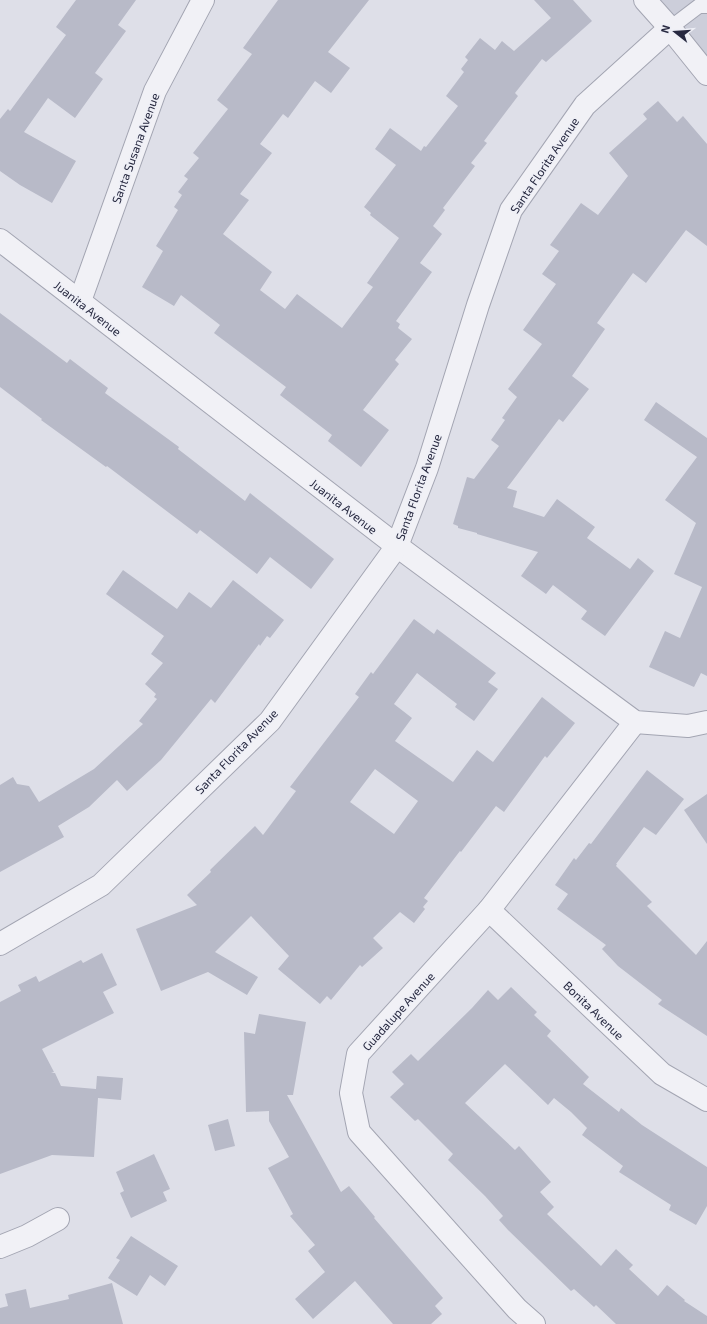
<svg xmlns="http://www.w3.org/2000/svg" width="707" height="1324" font-family="'Exo 2',sans-serif">
<rect width="100%" height="100%" fill="#dedfe8"/>
<polygon fill="#ccceda" points="660,0 707,0 707,56"/>
<g fill="#b8bac8" fill-rule="evenodd">
<polygon points="76,0 136,0 118,25 126,31 95,73 103,79 75,118 48,98 24,132 76,161 52,203 20,185 0,171 0,119 8,109 10,111 66,35 56,27"/>
<polygon points="278,0 369,0 328,52 350,68 331,93 315,81 288,118 283,114 260,144 272,153 240,194 249,200 223,234 272,272 260,290 285,309 297,294 342,328 373,287 367,283 399,238 370,215 371,213 364,207 396,165 375,149 390,128 421,151 424,146 426,147 458,106 446,96 464,72 461,69 468,60 465,57 480,38 495,50 502,41 514,51 551,18 534,0 573,0 592,21 546,62 542,59 515,93 518,96 484,141 487,143 471,163 475,166 443,208 445,210 433,226 442,234 420,263 432,272 396,321 400,324 398,328 412,339 395,360 399,364 363,410 389,430 361,467 328,441 332,435 280,395 286,387 214,333 220,325 181,295 174,306 142,287 163,251 156,246 178,210 174,207 182,195 178,192 188,179 184,176 199,158 193,153 228,109 217,100 252,54 243,48"/>
<polygon points="658,101 677,122 683,116 707,144 707,246 686,230 646,283 633,273 597,323 605,329 572,376 589,389 563,422 559,419 507,488 517,491 513,507 544,517 557,499 595,527 587,538 630,569 638,558 654,571 605,636 581,619 587,611 553,585 546,594 521,576 538,552 477,534 477,533 458,528 458,526 453,524 467,477 474,479 499,446 491,440 505,420 502,418 517,397 508,389 542,344 523,330 556,284 542,274 559,251 550,245 581,203 598,215 628,176 609,153 647,119 643,114"/>
<polygon points="0,313 67,363 70,359 108,388 105,393 179,447 178,449 245,501 250,493 334,559 311,589 270,557 257,574 200,530 197,534 107,466 106,467 41,420 42,419 0,387"/>
<polygon points="656,402 707,438 707,676 701,673 694,687 649,667 665,631 680,638 702,587 674,574 696,523 665,500 697,457 644,420"/>
<polygon points="123,570 177,609 189,592 211,608 233,580 284,620 270,638 267,636 260,646 259,644 215,703 211,699 161,760 127,791 117,780 89,807 58,826 64,837 0,872 0,785 13,777 17,784 29,786 39,802 94,769 143,724 139,721 157,699 154,697 156,694 145,684 163,663 151,654 164,636 106,594"/>
<path d="M414 619 434 634 437 629 496 673 488 682 498 689 474 721 455 707 457 704 417 673 394 704 412 718 395 741 453 782 477 750 493 762 542 697 575 723 547 758 545 756 504 812 496 806 461 852 460 851 424 898 428 901 423 907 425 909 414 923 400 912 373 938 383 948 362 967 360 965 331 1000 327 996 320 1004 278 969 289 956 251 916 215 952 258 977 247 995 208 972 161 991 136 929 197 905 187 895 211 872 210 870 255 826 263 835 296 791 290 787 359 697 355 694 371 672 373 674ZM375 769 418 801 394 834 350 802Z"/>
<polygon points="647,770 684,799 656,835 644,827 616,864 617,864 616,866 652,902 647,906 696,955 707,941 707,1036 658,1004 662,1000 618,966 602,949 606,945 557,909 568,894 555,885 574,858 576,860 589,843 591,844"/>
<polygon points="707,794 707,844 684,810"/>
<polygon points="102,953 117,985 103,992 114,1013 42,1049 54,1072 51,1073 55,1073 61,1086 96,1089 97,1076 123,1078 121,1100 98,1098 94,1157 52,1155 0,1174 0,1002 21,991 18,985 36,976 39,982 81,960 83,963"/>
<polygon points="511,987 537,1012 534,1015 551,1031 547,1036 589,1077 583,1084 619,1112 621,1108 642,1125 707,1167 707,1206 696,1225 669,1210 671,1205 619,1172 623,1166 582,1135 587,1128 571,1112 554,1098 548,1105 505,1064 465,1103 515,1150 519,1146 551,1182 540,1192 554,1207 547,1214 601,1266 616,1249 633,1265 629,1269 658,1296 667,1285 685,1300 684,1301 707,1316 707,1324 616,1324 596,1305 594,1307 574,1289 571,1291 508,1230 499,1220 503,1216 485,1196 448,1160 453,1154 418,1119 415,1121 390,1097 404,1084 392,1072 411,1054 418,1061 472,1008 488,990 498,1000"/>
<polygon points="259,1014 306,1022 293,1095 287,1095 341,1192 349,1186 375,1217 374,1218 443,1298 435,1306 442,1314 431,1324 393,1324 355,1281 313,1319 295,1299 325,1272 308,1251 315,1245 290,1216 293,1214 268,1168 289,1157 269,1121 269,1111 246,1112 244,1032 255,1034"/>
<polygon points="228,1119 235,1146 215,1151 208,1125"/>
<polygon points="154,1154 170,1189 163,1192 167,1201 131,1218 120,1193 124,1191 116,1172"/>
<polygon points="131,1236 178,1266 165,1286 150,1275 137,1296 108,1278 120,1260 116,1258"/>
<polygon points="112,1283 123,1324 0,1324 0,1308 8,1306 5,1294 26,1289 30,1308 69,1299 68,1295"/>
</g>
<g fill="none" stroke-linecap="round" stroke-linejoin="round">
<g stroke="#a3a5b2" stroke-width="16">
<polyline id="service" points="670,28 699,6 707,6"/>
</g>
<g stroke="#a3a5b2" stroke-width="24">
<g id="minor">
<polyline points="645,0 670,28 707,74"/>
<polyline points="0,240 397,546 635,722 688,726 707,722"/>
<polyline points="80,301 155,91 203,0"/>
<polyline points="489,910 662,1074 707,1100"/>
<polyline points="0,944 101,885 270,721 397,546 427,468 478,305 511,210 585,105 670,28"/>
<polyline points="0,1247 27,1236 58,1219"/>
<polyline points="534,1324 517,1309 359,1132 351,1093 358,1054 489,910 635,722"/>
</g>
</g>
<use href="#service" stroke="#f1f1f6" stroke-width="14"/>
<use href="#minor" stroke="#f1f1f6" stroke-width="22"/>
</g>
<g text-anchor="middle" dominant-baseline="central" stroke-width="3" stroke-linejoin="round" paint-order="stroke">
<g font-size="12" fill="#272940" stroke="#eeeff6">
<text transform="translate(135 148) rotate(-70)">Santa Susana Avenue</text>
<text transform="translate(544 165) rotate(-56)">Santa Florita Avenue</text>
<text transform="translate(88 308) rotate(38)">Juanita Avenue</text>
<text transform="translate(418 487) rotate(-70)">Santa Florita Avenue</text>
<text transform="translate(344 506) rotate(38)">Juanita Avenue</text>
<text transform="translate(236 751) rotate(-46)">Santa Florita Avenue</text>
<text transform="translate(594 1010) rotate(44)">Bonita Avenue</text>
<text transform="translate(398 1011) rotate(-48)">Guadalupe Avenue</text>
</g>
</g>
<g transform="translate(675 32) rotate(287)" stroke="#eeeff6" stroke-width="3" paint-order="stroke">
<path d="M0-3L7 15L0 10L-7 15Z" fill="#272940"/>
<text y="-6" font-size="11" font-weight="bold" text-anchor="middle" fill="#272940">N</text>
</g>
</svg>
